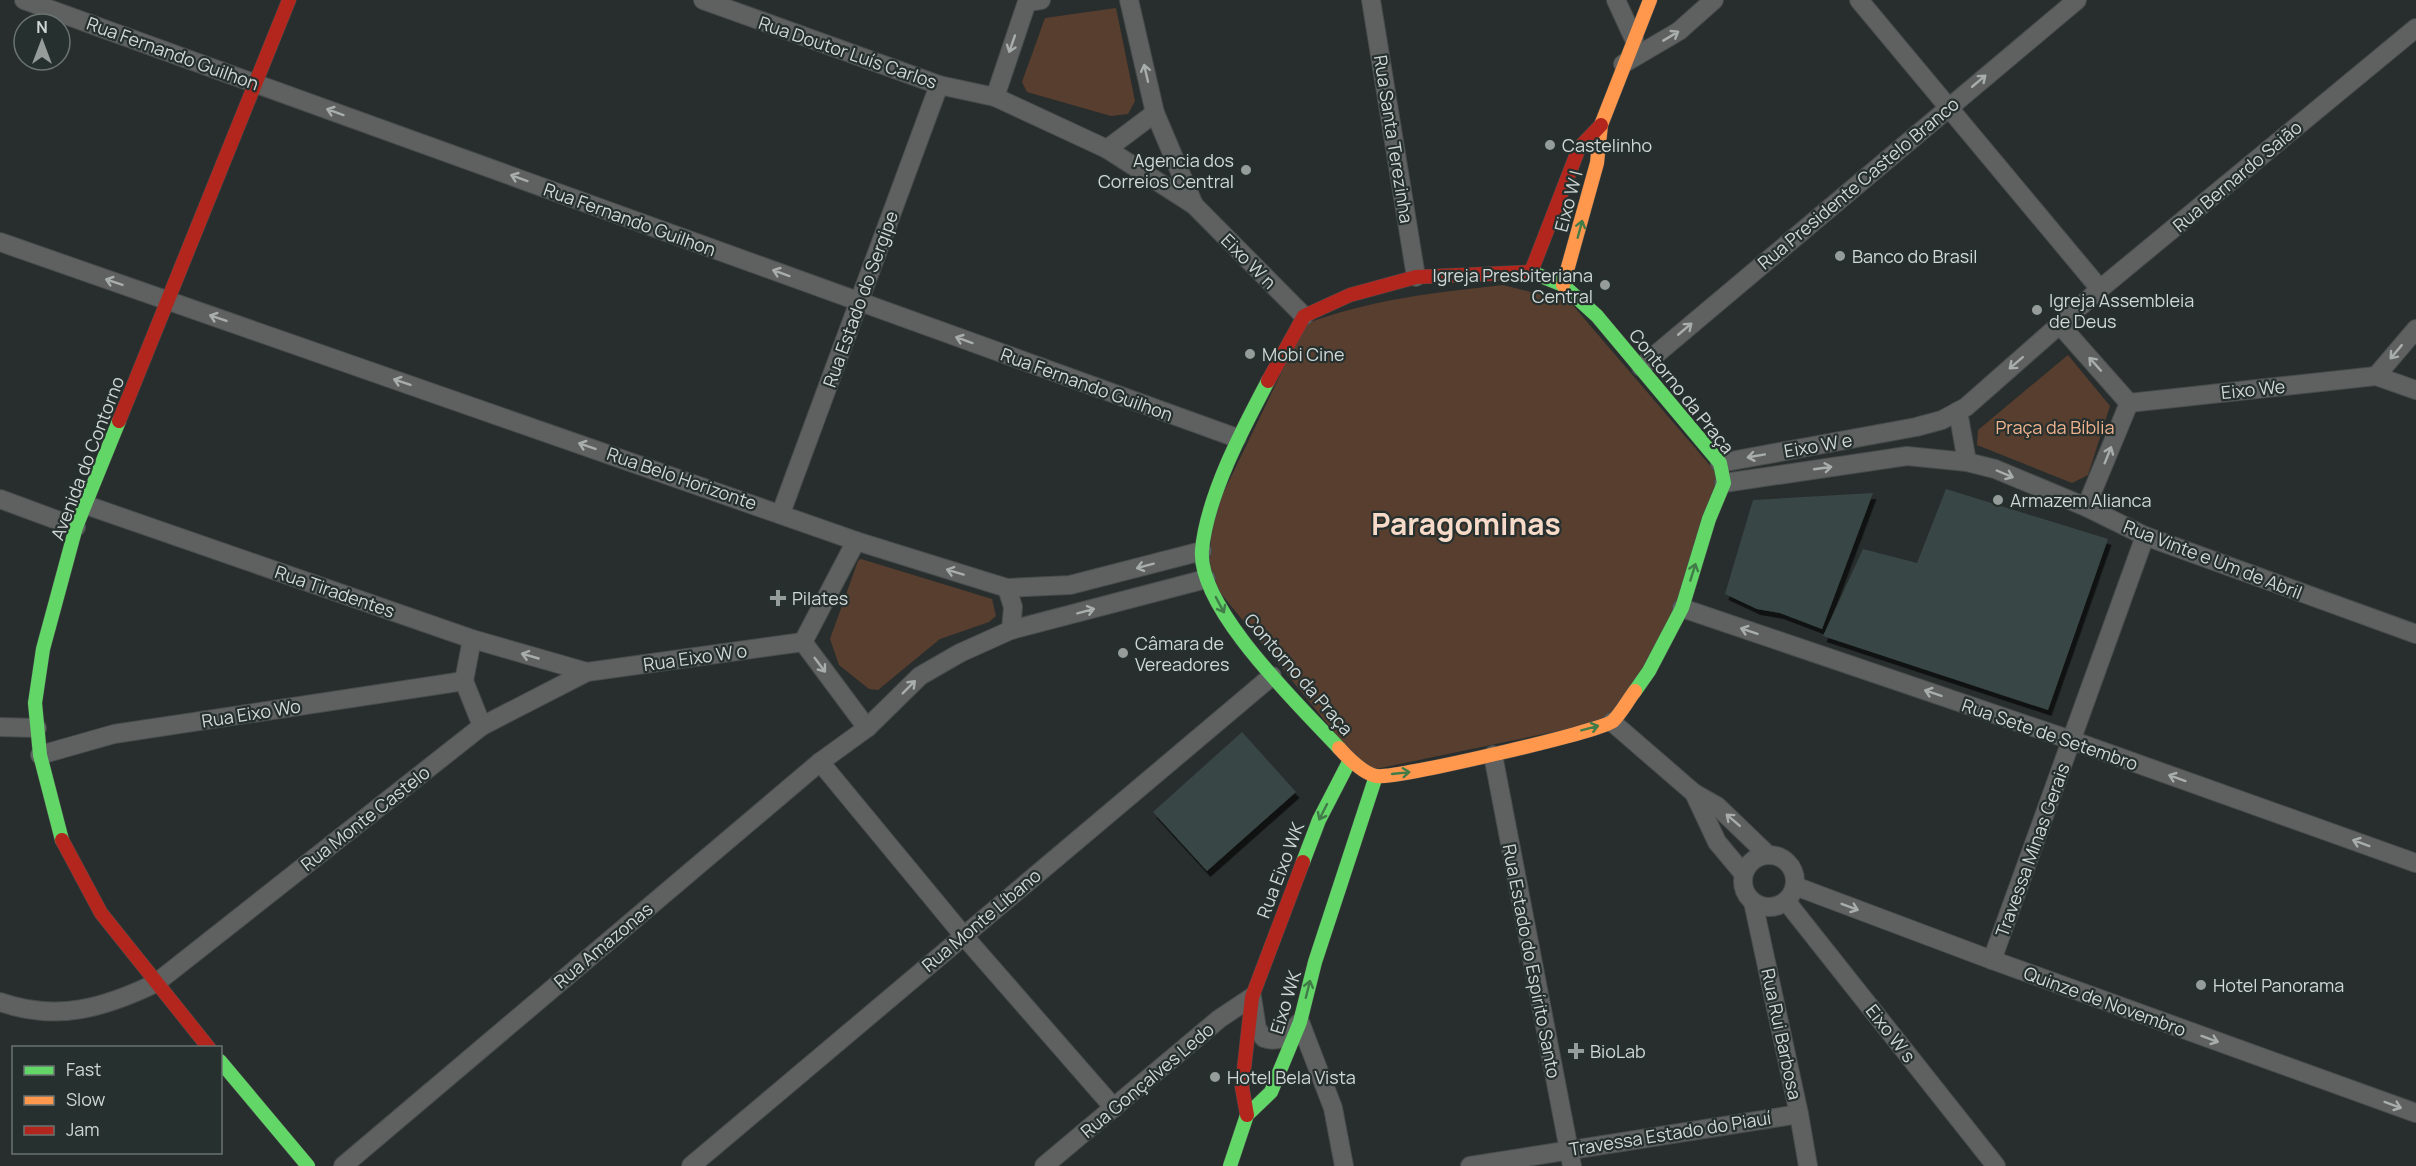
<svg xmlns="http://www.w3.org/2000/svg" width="2416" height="1166" font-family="Manrope,sans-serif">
<defs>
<filter id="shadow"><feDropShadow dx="3.5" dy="6" stdDeviation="0" flood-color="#0009"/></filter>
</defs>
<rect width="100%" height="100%" fill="#282e2d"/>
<g fill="#583e2f">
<polygon points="1116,8 1135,101 1128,114 1111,116 1027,92 1022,82 1045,18"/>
<path d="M1503 285 1570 302 1720 477 1680 607 1611 720 1366 771 1209 579 1212 516 1305 324C1373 299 1432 293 1503 285Z"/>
<polygon points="2068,355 2110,406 2088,475 2072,483 1977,445 1978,430"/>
<polygon points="861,559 992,599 996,616 989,622 940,639 878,690 869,689 839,665 830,639 858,561"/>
</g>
<g fill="#394644" filter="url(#shadow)">
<polygon points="1946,489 2108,539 2048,710 1823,636 1863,549 1917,563"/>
<polygon points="1873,493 1822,629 1780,613 1757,609 1725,594 1753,500"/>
<polygon points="1242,732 1296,792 1207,871 1153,812"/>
</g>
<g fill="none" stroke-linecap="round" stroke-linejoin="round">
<g stroke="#474c4b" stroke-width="20">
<g id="street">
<polyline points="24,0 1237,438"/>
<polyline points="703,0 939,85 995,97"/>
<polyline points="1041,0 1027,2 995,97 1107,149 1194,205 1304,316"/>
<polyline points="1371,0 1416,277"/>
<polyline points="1616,0 1634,39"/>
<polyline points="1859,0 2100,289"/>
<polyline points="1623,64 1679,31 1714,0"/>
<polyline points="1155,113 1194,205"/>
<polyline points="1107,149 1155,113 1129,0"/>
<polyline points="0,242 856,541 1007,588 1070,585 1202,551"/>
<polyline points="2060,325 2129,403"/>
<polyline points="1641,367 2077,0"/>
<polyline points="2376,376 2416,329"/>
<polyline points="2129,403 2376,376 2416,390"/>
<polyline points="1958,411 1967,462"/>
<polyline points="1720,463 1916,427 1942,420 1966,407 2100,289 2416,28"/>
<polyline points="1724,483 1907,456 1967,462 1995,469 2086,507 2145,536 2416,634"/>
<polyline points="0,499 76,527"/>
<polyline points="86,505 472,639 587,672"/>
<polyline points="2086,507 2129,403"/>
<polyline points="781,513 939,85"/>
<polyline points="856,541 803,642 867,728"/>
<polyline points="1007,588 1013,607 1011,630"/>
<polyline points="1682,608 2071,740 2416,863"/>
<polyline points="472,639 464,681 482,726"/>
<polyline points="1612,722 1694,793 1717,806 1767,854"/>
<polyline points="0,727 37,728"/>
<polyline points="40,755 114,734 464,681"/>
<polyline points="1493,755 1572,1166"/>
<polyline points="820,762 963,935 1114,1108"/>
<polyline points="1694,793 1717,842 1743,873"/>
<circle cx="1769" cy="881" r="26"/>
<polyline points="1795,886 1992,960 2416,1113"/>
<polyline points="1786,901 1996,1166"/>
<polyline points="1753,902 1799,1114 1808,1166"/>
<polyline points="1992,960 2145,536"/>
<path d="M0 1002C57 1022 104 1008 156 983L482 726 587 672 803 642"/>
<polyline points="343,1166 820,762 867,728 920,676 960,653 1011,630 1206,579"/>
<polyline points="691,1166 1272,676"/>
<path d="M1044 1166 1219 1019 1252 997 1257 1029 1264 1038C1281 1044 1289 1033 1300 1022L1333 1108 1344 1166"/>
<polyline points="1470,1166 1799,1114"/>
</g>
</g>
<g stroke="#474c4b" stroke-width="15">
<g id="fast">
<polyline points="1531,272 1563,285 1597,316 1720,463 1724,483 1709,519 1682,608 1649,671 1635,691"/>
<path d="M1268 381C1243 428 1207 496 1202 550 1197 608 1301 707 1339 748"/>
<polyline points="62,840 40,755 35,703 43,649 76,527 119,421"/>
<polyline points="1303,862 1319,820 1350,760"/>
<polyline points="220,1061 308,1166"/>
<polyline points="1230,1166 1247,1115 1271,1092 1300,1022 1315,962 1376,776"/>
</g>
</g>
<g stroke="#474c4b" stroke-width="15">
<g id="slow">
<polyline points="1563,285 1597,163 1601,125 1650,0"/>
<path d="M1339 748C1348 758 1363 773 1376 776 1392 780 1602 731 1613 721 1621 713 1628 700 1635 691"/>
</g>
</g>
<g stroke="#474c4b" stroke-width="15">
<g id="jam">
<polyline points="1531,272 1579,148 1601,125"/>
<polyline points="1268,381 1304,316 1350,295 1416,277 1531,272"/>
<polyline points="119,421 289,0"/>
<polyline points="62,840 101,913 209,1048"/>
<polyline points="1247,1115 1242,1087 1252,997 1303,862"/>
</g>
</g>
<use href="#street" stroke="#5e6160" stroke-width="18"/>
<use href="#fast" stroke="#63d668" stroke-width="14"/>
<use href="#slow" stroke="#ff974d" stroke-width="14"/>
<use href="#jam" stroke="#b3261e" stroke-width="14"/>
</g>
<defs><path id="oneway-shaft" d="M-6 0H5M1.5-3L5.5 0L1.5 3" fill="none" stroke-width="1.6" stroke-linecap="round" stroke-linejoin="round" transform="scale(1.5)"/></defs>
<g stroke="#a8aeac">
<use href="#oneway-shaft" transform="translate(1671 36) rotate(-31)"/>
<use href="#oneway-shaft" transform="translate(1012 44) rotate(109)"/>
<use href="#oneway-shaft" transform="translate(1146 73) rotate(-103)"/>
<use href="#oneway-shaft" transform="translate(1979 81) rotate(-40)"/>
<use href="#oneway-shaft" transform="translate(335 112) rotate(-160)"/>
<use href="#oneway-shaft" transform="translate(519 178) rotate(-160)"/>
<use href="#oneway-shaft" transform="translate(781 273) rotate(-160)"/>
<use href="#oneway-shaft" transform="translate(114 282) rotate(-161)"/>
<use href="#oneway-shaft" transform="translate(218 318) rotate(-161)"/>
<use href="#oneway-shaft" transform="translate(1685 329) rotate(-40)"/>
<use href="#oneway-shaft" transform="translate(964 340) rotate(-160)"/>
<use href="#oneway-shaft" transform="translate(2396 352) rotate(130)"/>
<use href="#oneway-shaft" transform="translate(2016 363) rotate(139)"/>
<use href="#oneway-shaft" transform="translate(2095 364) rotate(-132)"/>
<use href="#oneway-shaft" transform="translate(402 382) rotate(-161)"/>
<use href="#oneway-shaft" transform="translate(587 446) rotate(-161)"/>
<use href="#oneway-shaft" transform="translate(2108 455) rotate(-68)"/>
<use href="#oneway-shaft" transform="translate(1756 456) rotate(170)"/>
<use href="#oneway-shaft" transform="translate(1823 468) rotate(-8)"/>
<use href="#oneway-shaft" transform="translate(2005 474) rotate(23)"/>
<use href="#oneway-shaft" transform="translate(1145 566) rotate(165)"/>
<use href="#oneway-shaft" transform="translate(955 572) rotate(-163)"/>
<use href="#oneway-shaft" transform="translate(1086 611) rotate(-15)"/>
<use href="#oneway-shaft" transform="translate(1749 631) rotate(-161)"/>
<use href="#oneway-shaft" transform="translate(530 656) rotate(-164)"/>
<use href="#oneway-shaft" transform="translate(820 665) rotate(53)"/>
<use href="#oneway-shaft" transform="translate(909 687) rotate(-45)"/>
<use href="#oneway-shaft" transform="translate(1933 693) rotate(-161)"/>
<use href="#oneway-shaft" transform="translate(2177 778) rotate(-160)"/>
<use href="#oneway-shaft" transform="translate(1733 820) rotate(-139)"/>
<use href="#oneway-shaft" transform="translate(2361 843) rotate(-160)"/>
<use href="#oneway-shaft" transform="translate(1850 907) rotate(21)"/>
<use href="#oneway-shaft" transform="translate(2210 1039) rotate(20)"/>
<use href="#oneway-shaft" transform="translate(2393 1105) rotate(20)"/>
</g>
<g stroke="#417b48">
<use href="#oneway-shaft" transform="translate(1580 229) rotate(-75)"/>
<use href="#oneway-shaft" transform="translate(1693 572) rotate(-73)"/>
<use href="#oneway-shaft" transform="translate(1220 605) rotate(62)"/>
<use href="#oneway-shaft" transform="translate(1590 728) rotate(-15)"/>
<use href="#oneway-shaft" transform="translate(1401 773) rotate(-6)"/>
<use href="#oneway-shaft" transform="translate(1323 812) rotate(117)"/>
<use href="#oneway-shaft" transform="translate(1308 989) rotate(-76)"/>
</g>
<g fill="#959c9a" stroke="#26302e" stroke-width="2">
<circle cx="1550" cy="145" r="6"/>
<circle cx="1246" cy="170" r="6"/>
<circle cx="1840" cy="256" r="6"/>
<circle cx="1605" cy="285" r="6"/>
<circle cx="2037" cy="310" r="6"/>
<circle cx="1250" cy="354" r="6"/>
<circle cx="1998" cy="500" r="6"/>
<path d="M775 589h6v6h6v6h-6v6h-6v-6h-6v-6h6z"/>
<circle cx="1123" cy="653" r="6"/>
<circle cx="2201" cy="985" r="6"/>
<path d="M1573 1042h6v6h6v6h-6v6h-6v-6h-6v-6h6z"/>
<circle cx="1215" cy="1077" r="6"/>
</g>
<g text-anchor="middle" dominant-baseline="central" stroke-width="4.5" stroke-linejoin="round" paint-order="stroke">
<g font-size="18" fill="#d0d7d5" stroke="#26302e">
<text transform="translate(848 52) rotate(19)">Rua Doutor Luís Carlos</text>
<text transform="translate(173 53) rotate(20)">Rua Fernando Guilhon</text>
<text transform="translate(1394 139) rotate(81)">Rua Santa Terezinha</text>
<text transform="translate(2237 176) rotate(-40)">Rua Bernardo Saião</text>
<text transform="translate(1858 183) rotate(-40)">Rua Presidente Castelo Branco</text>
<text transform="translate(1568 201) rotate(-75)">Eixo W l</text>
<text transform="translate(630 219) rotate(20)">Rua Fernando Guilhon</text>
<text transform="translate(1249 261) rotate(45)">Eixo W n</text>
<text transform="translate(860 299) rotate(-70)">Rua Estado do Sergipe</text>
<text transform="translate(1087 384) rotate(20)">Rua Fernando Guilhon</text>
<text transform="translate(2253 389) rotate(-6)">Eixo We</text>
<text transform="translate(1682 391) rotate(51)">Contorno da Praça</text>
<text transform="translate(1818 445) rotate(-10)">Eixo W e</text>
<text transform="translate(87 458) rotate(-69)">Avenida do Contorno</text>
<text transform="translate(682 478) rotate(19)">Rua Belo Horizonte</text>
<text transform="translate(2213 559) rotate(21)">Rua Vinte e Um de Abril</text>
<text transform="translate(335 591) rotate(19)">Rua Tiradentes</text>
<text transform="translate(695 657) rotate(-8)">Rua Eixo W o</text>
<text transform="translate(1299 674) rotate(49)">Contorno da Praça</text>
<text transform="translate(251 713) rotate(-9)">Rua Eixo Wo</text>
<text transform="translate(2050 734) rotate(19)">Rua Sete de Setembro</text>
<text transform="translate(365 818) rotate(-38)">Rua Monte Castelo</text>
<text transform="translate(2032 850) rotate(-70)">Travessa Minas Gerais</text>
<text transform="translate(1280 870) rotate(-69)">Rua Eixo WK</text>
<text transform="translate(981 920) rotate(-40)">Rua Monte Líbano</text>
<text transform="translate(603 945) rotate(-40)">Rua Amazonas</text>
<text transform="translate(1532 961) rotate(79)">Rua Estado do Espírito Santo</text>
<text transform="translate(2105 1001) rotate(20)">Quinze de Novembro</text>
<text transform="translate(1285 1002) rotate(-73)">Eixo WK</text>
<text transform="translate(1891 1033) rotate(52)">Eixo W s</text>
<text transform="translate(1782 1034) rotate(78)">Rua Rui Barbosa</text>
<text transform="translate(1147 1080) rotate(-40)">Rua Gonçalves Ledo</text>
<text transform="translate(1670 1133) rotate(-9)">Travessa Estado do Piauí</text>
</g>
<g font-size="18" fill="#d0d7d5" stroke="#26302e" text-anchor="start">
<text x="1562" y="145">Castelinho</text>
<text x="1234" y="160" text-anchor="end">Agencia dos<tspan x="1234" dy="21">Correios Central</tspan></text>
<text x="1852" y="256">Banco do Brasil</text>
<text x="1593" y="275" text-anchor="end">Igreja Presbiteriana<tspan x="1593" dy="21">Central</tspan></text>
<text x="2049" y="300">Igreja Assembleia<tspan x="2049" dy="21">de Deus</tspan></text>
<text x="1262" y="354">Mobi Cine</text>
<text x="2010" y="500">Armazem Alianca</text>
<text x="792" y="598">Pilates</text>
<text x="1135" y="643">Câmara de<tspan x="1135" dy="21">Vereadores</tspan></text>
<text x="2213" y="985">Hotel Panorama</text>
<text x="1590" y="1051">BioLab</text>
<text x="1227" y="1077">Hotel Bela Vista</text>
</g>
<g font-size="18" fill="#f1b38d" stroke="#26302e">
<text x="2055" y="427">Praça da Bíblia</text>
</g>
<g font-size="30" font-weight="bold" fill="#f7dac8" stroke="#26302e">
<text x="1466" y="523">Paragominas</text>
</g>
</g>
<rect x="12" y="1046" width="210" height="108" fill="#26302e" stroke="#6a7371" stroke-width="1.5"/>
<rect x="24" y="1066" width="30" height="9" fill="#63d668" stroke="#6a7371" stroke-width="1.5"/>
<text x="66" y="1076" font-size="18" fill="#d0d7d5">Fast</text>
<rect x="24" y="1096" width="30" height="9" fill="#ff974d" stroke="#6a7371" stroke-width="1.5"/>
<text x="66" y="1106" font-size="18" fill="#d0d7d5">Slow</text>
<rect x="24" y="1126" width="30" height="9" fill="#b3261e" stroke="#6a7371" stroke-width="1.5"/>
<text x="66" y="1136" font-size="18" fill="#d0d7d5">Jam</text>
<g transform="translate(42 42)"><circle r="28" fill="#26302e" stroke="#6a7371" stroke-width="1.5"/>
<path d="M0-4.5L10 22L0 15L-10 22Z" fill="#959c9a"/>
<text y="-9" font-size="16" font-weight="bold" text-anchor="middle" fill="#d0d7d5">N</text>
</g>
</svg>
